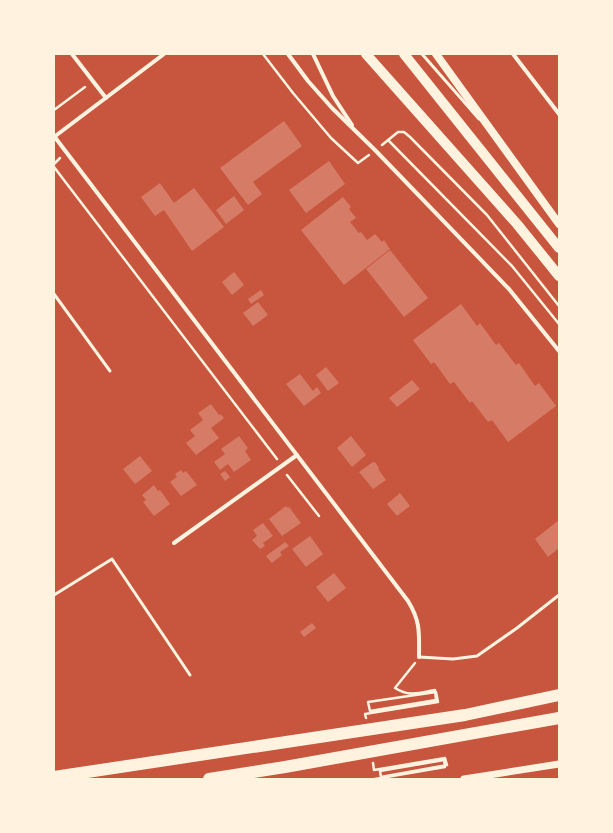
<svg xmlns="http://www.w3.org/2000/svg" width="613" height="833" font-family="Barlow,sans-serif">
<rect width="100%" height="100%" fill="#c8553d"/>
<g fill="#d67c66">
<polygon points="284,121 302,146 253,182 262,194 248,205 220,168"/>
<polygon points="329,161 345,184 306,213 289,190"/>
<polygon points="160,183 174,203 194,188 224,227 192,251 164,210 155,216 141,197"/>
<polygon points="234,196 244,210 226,224 216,210"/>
<polygon points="343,197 351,207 349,209 356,218 350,222 359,233 361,232 367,240 375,234 382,242 384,240 390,249 344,285 301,230"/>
<polygon points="390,250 428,298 404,317 366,269"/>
<polygon points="234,272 244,285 232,295 222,282"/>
<polygon points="261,290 264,295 251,304 248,299"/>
<polygon points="258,302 268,315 253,326 243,313"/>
<polygon points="461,304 477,326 480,323 496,345 499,343 516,365 519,363 535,386 539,383 556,406 508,442 492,420 488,422 472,401 470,403 454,382 450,384 434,362 431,364 413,340"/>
<polygon points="326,367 339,383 328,391 316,375"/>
<polygon points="300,374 313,391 317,387 321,393 304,406 286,384"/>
<polygon points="412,380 420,389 397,407 389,398"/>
<polygon points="211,404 219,415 220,414 224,418 211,428 219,438 196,455 186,443 195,436 190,430 203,420 198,413"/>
<polygon points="239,436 248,448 245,451 251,460 234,472 228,464 220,470 214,462 225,454 221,449"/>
<polygon points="351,436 366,455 352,467 337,448"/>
<polygon points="140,456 152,471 135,484 123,469"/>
<polygon points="373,462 374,463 375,462 379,468 378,469 386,480 373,489 359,472"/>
<polygon points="181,470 183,473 186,471 197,485 181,496 170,482 177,477 175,474"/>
<polygon points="225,471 230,477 225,481 220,474"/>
<polygon points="154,485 158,491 160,490 170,504 154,516 143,502 146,500 142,495"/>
<polygon points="400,493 410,506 397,516 387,504"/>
<polygon points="286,506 288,508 289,507 301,523 282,536 269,519"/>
<polygon points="559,520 559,548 548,557 535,539"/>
<polygon points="263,523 273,536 263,543 265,546 260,549 252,540 257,536 253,530"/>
<polygon points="310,536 323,554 306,567 292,549"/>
<polygon points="285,542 289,546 280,552 282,555 272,563 266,556"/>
<polygon points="334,573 346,588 328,602 316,587"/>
<polygon points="312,623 316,628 304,637 300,632"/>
</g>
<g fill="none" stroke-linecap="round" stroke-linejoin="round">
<g stroke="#fff3e0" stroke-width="2.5">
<polyline points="263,54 293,93 331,138 358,163 369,155"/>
<polyline points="54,110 85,87"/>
<polyline points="388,140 512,266 559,324"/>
<polyline points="382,145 398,132 404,132 410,137 487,215 559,306"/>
<polyline points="54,164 60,158"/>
<polyline points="54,167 277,459"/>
<polyline points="287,475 319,516"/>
<path d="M366 718 365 714 438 702 436 692 368 702 370 711 436 700 435 690C419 693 409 697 395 688L415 663"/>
<polyline points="373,763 374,770 445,758 447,765 381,777 380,771 444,760 445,767 375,779"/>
</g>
<g stroke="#fff3e0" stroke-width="3">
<polyline points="422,54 479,119"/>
<polyline points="54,294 110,371"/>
<polyline points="54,595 112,559 190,675"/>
<polyline points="419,657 453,659 477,656 517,628 559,595"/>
</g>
<g stroke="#fff3e0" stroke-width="4">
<polyline points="72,54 106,98"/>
<polyline points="288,54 308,81 332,108 375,150 509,289 559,351"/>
<polyline points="313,54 333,96 352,125"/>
<polyline points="513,54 559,114"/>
<path d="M54 136 408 601C421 622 419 634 419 657"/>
<polyline points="54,137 164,54"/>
<polyline points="174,543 297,455"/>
</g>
<polyline stroke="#fff3e0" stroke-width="7" points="464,779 559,764"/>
<polyline stroke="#fff3e0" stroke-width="8" points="436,54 559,224"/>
<g stroke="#fff3e0" stroke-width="10">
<polyline points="366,54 517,224 559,276"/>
<polyline points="404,54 559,248"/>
</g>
<g stroke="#fff3e0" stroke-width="12">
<polyline points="54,777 465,715 559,695"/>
<polyline points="209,779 285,767 559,718"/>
</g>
</g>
<rect width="613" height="833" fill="none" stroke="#fff3e0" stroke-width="110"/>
</svg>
